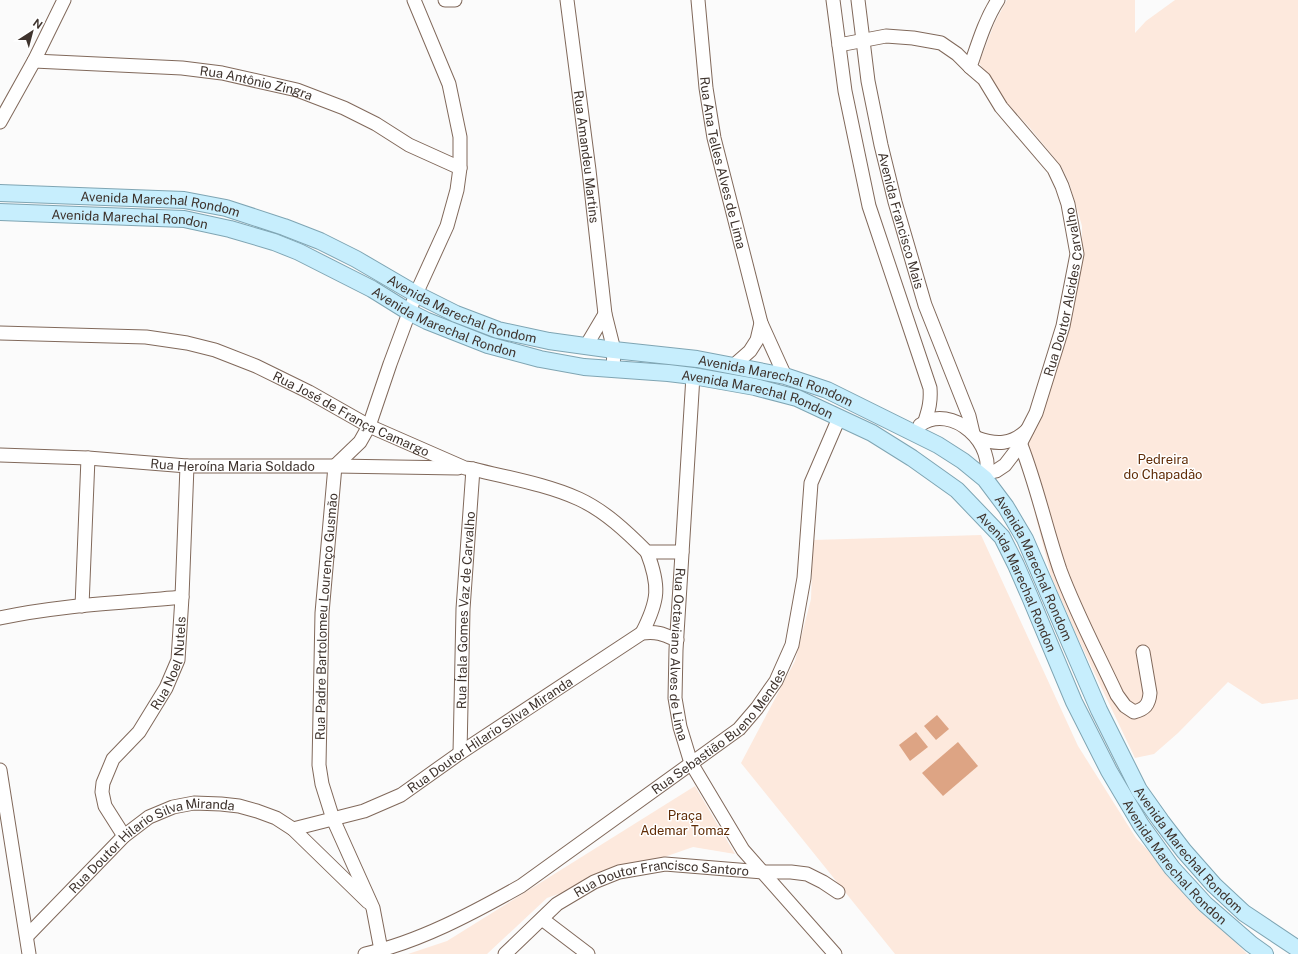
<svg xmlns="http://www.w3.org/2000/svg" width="1298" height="954" font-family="'Public Sans',sans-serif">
<rect width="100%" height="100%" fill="#fbfbfb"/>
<g fill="#fde9dd">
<polygon points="1007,0 1135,0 1135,33 1146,21 1175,0 1298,0 1298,699 1262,704 1228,682 1178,733 1154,754 1135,758 1075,632 1051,576 1025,475 1018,458 1082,259 1082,226 1069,182 1061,166 1030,128 1007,103 979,63 995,22"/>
<polygon points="981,535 1078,746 1136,838 1247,954 895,954 741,763 795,661 811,599 813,540"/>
<polygon points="695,786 735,854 693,847 547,898 487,954 408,954 447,941"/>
</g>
<g fill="#dda484">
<polygon points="937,715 949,729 936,740 924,726"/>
<polygon points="916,732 928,747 910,761 899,745"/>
<polygon points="958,742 978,766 943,796 922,773"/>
</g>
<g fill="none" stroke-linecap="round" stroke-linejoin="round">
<g stroke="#81695b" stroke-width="15">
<g id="minor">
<polyline points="445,0 455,0"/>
<path id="s1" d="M567 0 589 170 605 314 614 350 613 369"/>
<path id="s2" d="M698 0 706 88 714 138 761 323 785 376"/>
<path d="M833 0 845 91 869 206 930 388C931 401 929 409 925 421"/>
<path id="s3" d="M858 0 868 81 881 145 895 202 925 305 969 416 973 433"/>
<polyline points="839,45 886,36 913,38 941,43 957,54 970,67"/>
<path id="s4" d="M34 61 182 68 222 73 297 90 344 108 376 124 409 145 460 168"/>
<polyline points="0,122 34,61 64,0"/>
<path id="s5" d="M0 333 146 337 187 343 215 350 256 366 309 392 369 426 465 468 473 469C508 478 546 484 579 499 605 511 627 532 647 552H682"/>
<polyline points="586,346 605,314"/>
<polyline points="733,366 750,351 757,340 761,323"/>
<path id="s6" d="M693 376 676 650 675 698 680 727 691 763 743 850 835 954"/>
<path d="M920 425C952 402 998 445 985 479"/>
<path d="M977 438C996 445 1012 445 1027 430"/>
<path d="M1021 445C1037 486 1046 529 1060 570 1076 613 1098 654 1117 695L1125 706 1134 712C1145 709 1149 705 1150 693L1143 652"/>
<path id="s7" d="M0 455 88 458 187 466H335L458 468"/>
<path id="s8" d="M987 473 996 471 1005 465 1018 448 1036 413 1063 326 1077 254 1068 204 1062 186 1054 169 1001 107 984 79 970 67C978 44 985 20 998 0"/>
<polyline points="82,606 88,458"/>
<path d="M0 618C59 605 122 603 182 597"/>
<path d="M642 633C659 600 660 586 647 552"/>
<path id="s9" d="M460 753 463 609 473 469"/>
<polyline points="0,770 29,954"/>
<path id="s10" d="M293 829 364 811 401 795 460 753 642 633C657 631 663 634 677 640"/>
<path id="s11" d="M124 836 105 806 102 792 103 783 113 759 139 732 166 688 178 660 182 597 187 466"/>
<polyline points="542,919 588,954"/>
<path id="s12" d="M27 936 124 836 149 817 173 807 194 803 221 804 239 806 257 811 276 818 293 829 368 902"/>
<path id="s13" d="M381 950 373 908 333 819 322 784 319 765 322 613 335 466 360 442 369 426 390 364 416 294 447 226 457 190 460 168V137L449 84 414 0"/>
<path id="s14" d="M365 954C419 942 473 913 521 886L739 729 757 708 776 681 792 645 804 578 811 483 839 418"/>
<path id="s15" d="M505 954 557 904 594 882 619 872 665 864 763 872H791L807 874 823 882 838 892"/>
</g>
</g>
<g stroke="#7fa5b3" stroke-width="18">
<g id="major">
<path id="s16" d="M0 193 184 200 226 208 284 227 320 241 356 259 416 294 456 314 498 330 549 341 614 350 697 359 785 376 827 390 938 445 963 461 985 479 1006 507 1025 539 1099 710 1139 790 1161 821 1184 851 1214 885 1244 913 1298 949"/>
<path id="s17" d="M0 212 184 219 230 229 274 242 299 252 372 289 409 312 427 321 488 345 540 359 584 367 668 373 693 376 755 387 797 398 872 433 912 458 957 490 1002 537 1016 565 1030 597 1074 702 1109 771 1141 825 1172 868 1205 904 1251 944 1265 954"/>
</g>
</g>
<use href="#minor" stroke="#fff" stroke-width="13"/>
<use href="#major" stroke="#c7eefd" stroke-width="16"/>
</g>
<g text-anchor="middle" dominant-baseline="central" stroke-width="3" stroke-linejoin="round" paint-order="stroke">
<g font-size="13" fill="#3e332d" stroke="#fff">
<text stroke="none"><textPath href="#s4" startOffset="224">Rua Antônio Zingra</textPath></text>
<text stroke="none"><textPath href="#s1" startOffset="158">Rua Amandeu Martins</textPath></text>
<text stroke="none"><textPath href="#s2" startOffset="165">Rua Ana Telles Alves de Lima</textPath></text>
<text stroke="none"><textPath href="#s16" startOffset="161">Avenida Marechal Rondom</textPath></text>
<text stroke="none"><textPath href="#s17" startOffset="130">Avenida Marechal Rondon</textPath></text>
<text stroke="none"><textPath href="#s3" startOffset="225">Avenida Francisco Mais</textPath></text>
<text stroke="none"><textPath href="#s8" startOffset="206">Rua Doutor Alcides Carvalho</textPath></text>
<text stroke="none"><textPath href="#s16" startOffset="485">Avenida Marechal Rondom</textPath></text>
<text stroke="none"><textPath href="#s17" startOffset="466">Avenida Marechal Rondon</textPath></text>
<text stroke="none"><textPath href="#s16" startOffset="809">Avenida Marechal Rondom</textPath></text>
<text stroke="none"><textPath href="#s17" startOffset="790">Avenida Marechal Rondon</textPath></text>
<text stroke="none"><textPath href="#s5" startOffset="367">Rua José de França Camargo</textPath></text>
<text stroke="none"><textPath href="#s7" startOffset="233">Rua Heroína Maria Soldado</textPath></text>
<text stroke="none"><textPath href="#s16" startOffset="1145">Avenida Marechal Rondom</textPath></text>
<text stroke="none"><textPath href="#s17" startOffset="1126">Avenida Marechal Rondon</textPath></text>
<text stroke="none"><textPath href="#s9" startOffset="143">Rua Ítala Gomes Vaz de Carvalho</textPath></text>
<text stroke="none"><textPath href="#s13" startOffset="345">Rua Padre Bartolomeu Lourenço Gusmão</textPath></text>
<text stroke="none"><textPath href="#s6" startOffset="279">Rua Octaviano Alves de Lima</textPath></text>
<text stroke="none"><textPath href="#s11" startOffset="199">Rua Noel Nutels</textPath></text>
<text stroke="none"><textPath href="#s14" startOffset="423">Rua Sebastião Bueno Mendes</textPath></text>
<text stroke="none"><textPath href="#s10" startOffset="221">Rua Doutor Hilario Silva Miranda</textPath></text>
<text stroke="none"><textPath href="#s16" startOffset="1469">Avenida Marechal Rondom</textPath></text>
<text stroke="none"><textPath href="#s12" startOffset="161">Rua Doutor Hilario Silva Miranda</textPath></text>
<text stroke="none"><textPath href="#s17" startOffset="1450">Avenida Marechal Rondon</textPath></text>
<text stroke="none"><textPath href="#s15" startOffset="183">Rua Doutor Francisco Santoro</textPath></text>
</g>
<g font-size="13" fill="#602c06" stroke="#fff">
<text x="1163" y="459">Pedreira<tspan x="1163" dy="15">do Chapadão</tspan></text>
<text x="685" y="815">Praça<tspan x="685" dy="15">Ademar Tomaz</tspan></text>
</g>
</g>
<g transform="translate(32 32) rotate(36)" stroke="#ffffff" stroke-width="3" paint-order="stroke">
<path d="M0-3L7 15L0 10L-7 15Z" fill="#3e332d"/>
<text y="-6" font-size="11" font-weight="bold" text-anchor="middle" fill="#3e332d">N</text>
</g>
</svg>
